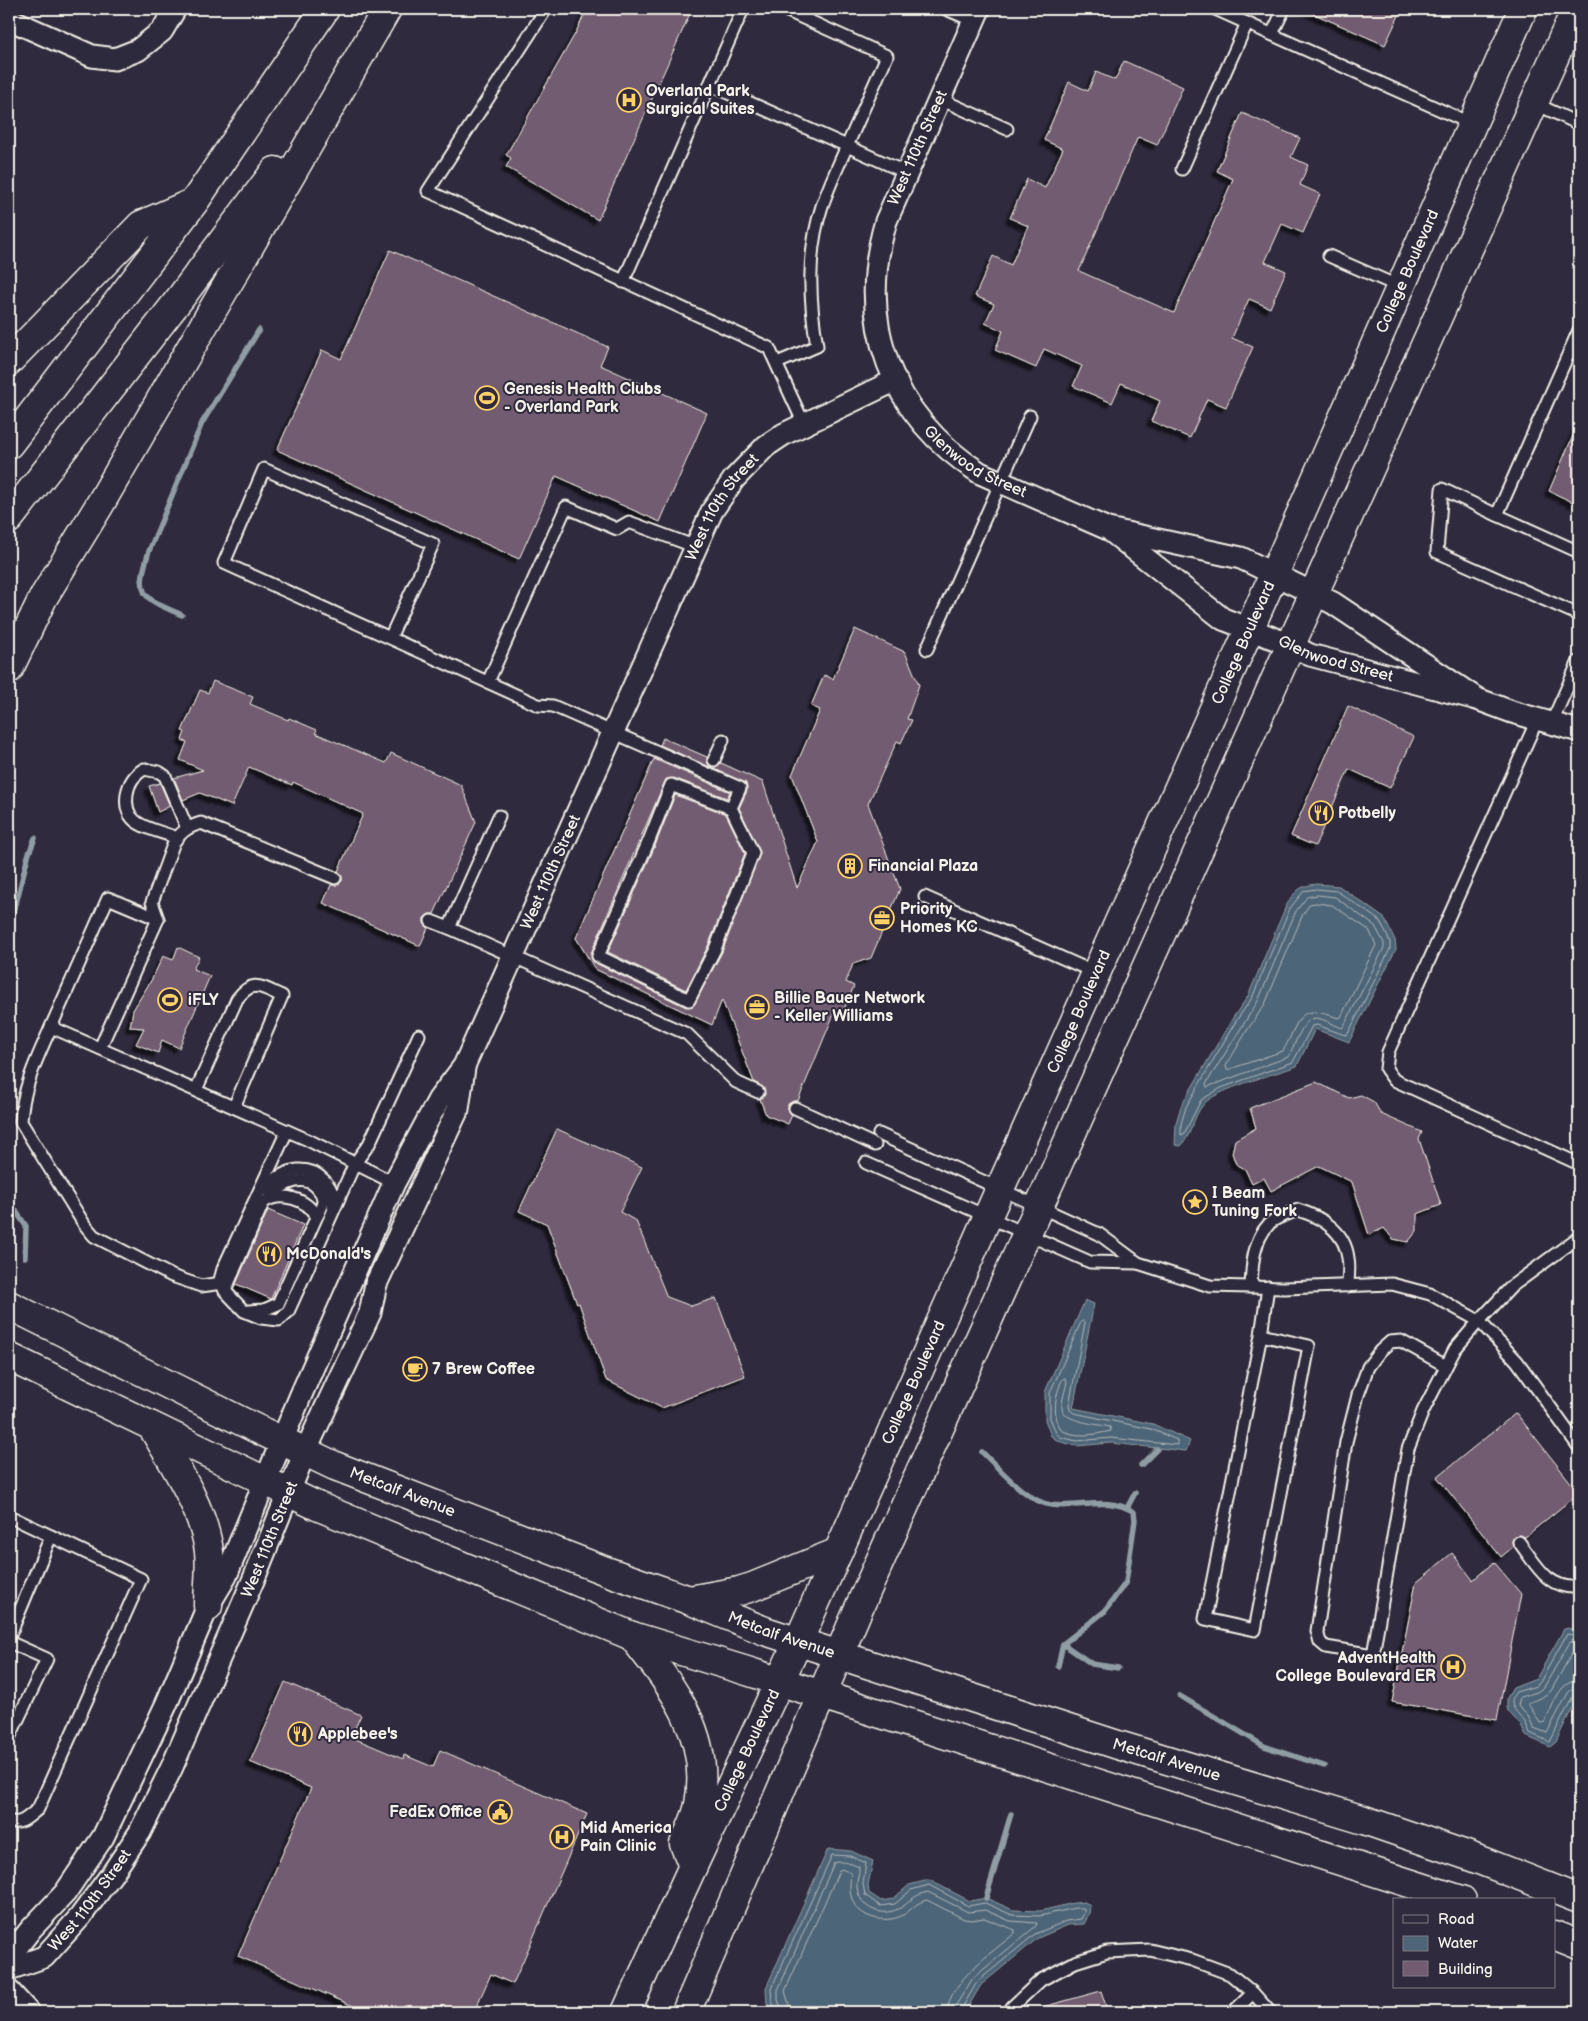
<svg xmlns="http://www.w3.org/2000/svg" width="1588" height="2021" font-family="'Balsamiq Sans',sans-serif">
<defs>
<filter id="shadow"><feDropShadow dx="-4.5" dy="4.5" stdDeviation="1" flood-color="#0009"/></filter>
</defs>
<rect width="100%" height="100%" fill="#2f2a3d"/>
<filter id="ink" filterUnits="userSpaceOnUse"><feTurbulence type="fractalNoise" baseFrequency=".02" numOctaves="2"/><feDisplacementMap in="SourceGraphic" scale="10" xChannelSelector="R" yChannelSelector="G"/><feConvolveMatrix kernelMatrix="1 2 1 2 8 2 1 2 1" color-interpolation-filters="sRGB"/></filter>
<g filter="url(#ink)">
<g fill="#4e6578" stroke="#909da5">
<path d="M1317 884 1339 886 1384 918 1395 940 1396 949 1349 1042 1315 1029 1297 1066C1276 1074 1215 1089 1203 1105 1193 1117 1192 1134 1181 1146L1175 1145 1176 1123 1181 1106 1232 1019 1248 996 1286 906C1296 890 1299 886 1317 884Z"/>
<polygon points="1085,1300 1094,1304 1073,1408 1153,1424 1190,1441 1186,1451 1111,1443 1076,1446 1058,1441 1051,1436 1045,1420 1045,1392"/>
<polygon points="1568,1628 1579,1632 1579,1694 1556,1742 1550,1747 1526,1736 1521,1726 1508,1711 1507,1707 1507,1698 1513,1688 1536,1679 1564,1629"/>
<polygon points="828,1849 851,1851 873,1861 868,1885 869,1893 881,1901 893,1899 909,1885 929,1880 970,1901 986,1898 1013,1910 1040,1911 1074,1903 1085,1902 1090,1906 1089,1914 1084,1924 1068,1925 1038,1938 981,1985 965,2012 773,2012 767,2004 766,1988"/>
</g>
<g fill="none" stroke-linecap="round" stroke-linejoin="round">
<g stroke="#b2b9bb" stroke-width="1">
<polygon points="1317,889 1337,891 1380,921 1390,942 1390,949 1348,1034 1345,1035 1317,1025 1312,1026 1293,1062 1221,1088 1201,1100 1184,1134 1181,1135 1181,1124 1186,1107 1236,1021 1252,998 1290,908 1304,891"/>
<path d="M1318 895 1335 897 1375 926 1384 943V948L1344 1026 1342 1028C1334 1025 1323 1018 1315 1018 1302 1019 1294 1048 1288 1057L1207 1087 1206 1084 1258 1001 1296 911 1307 897Z"/>
<path d="M1317 903 1332 905 1369 930 1376 945 1341 1017 1338 1018C1295 1002 1301 1020 1283 1051L1227 1070 1226 1066 1248 1029 1265 1004 1303 914 1310 904Z"/>
<polygon points="1083,1321 1085,1323 1069,1405 1070,1410 1074,1413 1151,1429 1177,1440 1177,1445 1111,1438 1077,1441 1060,1437 1056,1433 1050,1418 1050,1393 1081,1322"/>
<path d="M1065 1378 1067 1381C1066 1389 1061 1401 1062 1409 1065 1422 1098 1424 1110 1427L1111 1431C1093 1435 1077 1438 1061 1430 1052 1413 1055 1396 1062 1380Z"/>
<path d="M1579 1636 1567 1634 1540 1682 1536 1686 1516 1692C1506 1705 1517 1711 1524 1721 1527 1725 1528 1729 1530 1733L1550 1742 1573 1696 1579 1694"/>
<polyline points="1579,1642 1570,1642 1544,1687 1537,1692 1520,1697 1518,1706 1528,1716 1534,1728 1547,1733 1568,1693 1572,1689 1579,1687"/>
<path d="M1579 1650 1573 1651 1551 1691 1541 1698 1528 1703 1540 1723 1545 1722C1553 1707 1558 1681 1579 1680"/>
<polyline points="777,2012 772,2002 771,1989 832,1855 850,1856 866,1863 863,1884 865,1895 880,1906 895,1904 911,1890 929,1885 968,1906 985,1903 1012,1915 1040,1916 1075,1908 1084,1908 1084,1913 1081,1919 1066,1921 1035,1934 977,1982 962,2008 961,2012"/>
<path d="M783 2012 778 2000V1990L834 1863C842 1860 852 1864 859 1867 860 1874 856 1880 857 1887 859 1907 880 1918 898 1909 911 1903 910 1896 928 1892L968 1912 985 1910 1010 1921 1037 1923 1036 1926 973 1978 956 2005 955 2012"/>
<path d="M791 2012 785 1991 839 1871 841 1869 851 1873C850 1882 849 1890 852 1899 858 1918 885 1924 901 1916 911 1911 916 1902 927 1900L964 1919 972 1920 984 1918 1015 1930V1933C993 1952 949 1981 947 2012"/>
</g>
<g stroke="#909da5" stroke-width="5.5">
<path d="M182 615C141 597 135 596 149 551L202 423 259 330"/>
<polyline points="9,931 28,856 35,838"/>
<polyline points="9,1201 26,1226 25,1257"/>
<polyline points="9,1224 16,1211"/>
<path d="M982 1452C1000 1469 1026 1501 1051 1505 1080 1509 1107 1495 1134 1512L1135 1520 1126 1582 1105 1611 1063 1644 1058 1666"/>
<polyline points="1141,1465 1157,1449"/>
<polyline points="1127,1508 1135,1493"/>
<polyline points="1063,1644 1092,1664 1118,1668"/>
<polyline points="1180,1696 1264,1746 1324,1766"/>
<polyline points="986,1898 1011,1814"/>
</g>
</g>
<g fill="#725c71" stroke="#f4f1e8" filter="url(#shadow)">
<polygon points="587,9 692,9 598,220 506,167 511,158 506,155 575,34"/>
<polygon points="1303,9 1402,9 1385,45"/>
<polygon points="1124,61 1183,87 1157,145 1138,137 1079,271 1174,313 1233,179 1217,171 1242,113 1300,138 1291,157 1308,165 1300,185 1320,194 1303,233 1282,224 1265,262 1286,271 1270,308 1249,299 1232,338 1253,347 1226,407 1207,399 1190,438 1151,421 1160,401 1121,383 1112,403 1073,386 1082,366 1044,349 1036,368 995,350 1003,331 985,323 994,304 975,296 993,256 1011,265 1028,226 1010,218 1027,179 1045,188 1063,149 1044,140 1069,82 1088,91 1096,72 1115,80"/>
<polygon points="390,250 608,347 600,365 707,413 660,522 556,476 519,559 277,450 322,350 341,359"/>
<polygon points="1579,422 1579,505 1549,491"/>
<polygon points="855,629 905,652 919,685 907,719 912,720 901,743 897,741 868,804 900,889 871,958 853,964 846,982 854,986 843,1012 836,1009 798,1101 794,1101 788,1104 788,1109 792,1115 788,1124 766,1115 760,1099 765,1095 764,1088 754,1082 722,1000 712,1025 595,969 576,938 654,759 730,792 727,798 674,778 666,779 591,953 592,960 595,963 686,1007 693,1006 722,952 760,852 739,808 747,791 746,783 660,745 663,738 707,757 707,761 710,767 715,767 721,763 763,782 797,888 818,842 792,775 820,710 811,706 824,675 833,679"/>
<polygon points="213,681 253,697 250,704 288,720 289,718 317,730 315,733 386,763 391,753 461,785 476,822 434,914 429,914 424,918 424,923 428,928 420,946 323,903 331,885 336,885 342,881 342,877 338,871 363,814 293,782 292,785 249,767 232,806 200,793 183,800 174,778 203,770 180,760 187,742 182,740 185,732 182,731 200,690 208,693"/>
<polygon points="1348,706 1414,737 1390,788 1349,769 1315,846 1291,836"/>
<polygon points="160,783 170,806 158,812 149,786"/>
<polygon points="675,795 726,814 745,853 708,946 686,990 608,952 655,846"/>
<polygon points="178,947 199,957 193,969 210,976 179,1048 162,1040 158,1053 136,1044 144,1028 130,1027 133,1010 152,979 163,956 173,960"/>
<polygon points="1316,1082 1349,1098 1361,1095 1374,1102 1381,1114 1422,1132 1419,1139 1441,1205 1417,1214 1417,1231 1408,1242 1393,1239 1384,1228 1369,1235 1352,1182 1319,1166 1271,1191 1264,1178 1252,1184 1245,1169 1236,1164 1232,1153 1235,1140 1256,1128 1250,1108"/>
<polygon points="557,1129 642,1167 620,1212 636,1221 667,1297 691,1306 716,1298 745,1376 662,1408 606,1380 579,1303 577,1304 547,1224 519,1211"/>
<polygon points="268,1210 303,1225 271,1299 236,1284"/>
<polygon points="1516,1413 1579,1493 1525,1537 1519,1535 1514,1536 1512,1542 1513,1547 1501,1557 1437,1477"/>
<polygon points="1452,1553 1473,1580 1494,1562 1521,1594 1497,1720 1392,1702 1416,1583"/>
<polygon points="285,1682 361,1715 351,1737 403,1759 404,1755 433,1767 440,1750 587,1814 513,1984 491,1974 474,2012 367,2012 238,1956 311,1788 250,1762"/>
<polygon points="1101,1991 1108,2012 1040,2012 1039,2008"/>
</g>
<g fill="none" stroke-linecap="round" stroke-linejoin="round">
<g stroke="#f4f1e8" stroke-width="15">
<g id="lane">
<polyline points="546,9 428,191 769,348 804,424"/>
<polyline points="783,9 887,56 847,146 907,173"/>
<polyline points="946,9 974,21"/>
<polyline points="1215,9 1472,124"/>
<polyline points="1272,34 1284,9"/>
<path d="M710 85 847 146C838 166 829 186 822 206 807 252 809 299 817 346L777 363"/>
<polyline points="940,99 1007,129"/>
<polyline points="1534,103 1579,124"/>
<polyline points="1182,169 1247,23"/>
<polyline points="1329,256 1400,287"/>
<polyline points="623,282 743,9"/>
<polyline points="1579,330 1497,515 1442,489 1437,552 1579,615"/>
<polyline points="1497,515 1579,552"/>
<polyline points="390,638 433,544 264,469 224,563 538,705 553,706 740,788 731,808 753,853 715,949 689,1000 598,956 648,843 671,785 731,808"/>
<polyline points="927,649 1030,416"/>
<polyline points="488,682 566,507 617,529 629,522 696,547"/>
<polyline points="1537,720 1388,1052 1386,1069 1394,1080 1579,1164"/>
<polyline points="1551,724 1579,661"/>
<polyline points="714,760 723,740"/>
<polyline points="499,816 449,928 687,1034 736,1082 758,1092"/>
<path d="M177 838C153 828 122 828 127 794 129 782 134 775 144 769L159 772 165 776 187 828"/>
<polyline points="925,897 1096,973"/>
<polyline points="431,921 449,928"/>
<polyline points="51,1027 108,898 158,919"/>
<path d="M100 1048 158 919 152 902 174 842C182 831 188 827 201 823L335 878"/>
<path d="M196 1090 237 999C253 978 261 987 282 996L234 1107"/>
<polyline points="795,1108 875,1145"/>
<polyline points="287,1131 223,1269 220,1280 225,1291 244,1311 261,1318 279,1320 288,1312 355,1163 369,1144 419,1035"/>
<polyline points="879,1134 1099,1234 1138,1263"/>
<polyline points="866,1163 1090,1262 1138,1263 1210,1286 1285,1288 1392,1284 1430,1294 1479,1321 1517,1361 1579,1447"/>
<path d="M261 1191C270 1182 285 1171 298 1170 319 1169 336 1187 333 1207"/>
<path d="M270 1197C281 1184 305 1172 318 1189 321 1192 323 1196 323 1200 323 1206 319 1213 316 1218"/>
<path d="M222 1283 201 1286 172 1276 94 1236 84 1224 21 1122C22 1089 38 1056 51 1027L308 1140 394 1183"/>
<path d="M1251 1287C1252 1265 1253 1241 1269 1224 1275 1217 1289 1214 1298 1210 1321 1217 1345 1231 1348 1258 1350 1267 1348 1277 1348 1286"/>
<path d="M225 1291 263 1203C279 1190 310 1199 316 1218L278 1304 264 1310 249 1311"/>
<polyline points="1261,1335 1309,1346 1255,1630 1205,1619 1261,1335 1268,1287"/>
<polyline points="1446,1366 1401,1341 1390,1342 1380,1351 1368,1367 1358,1395 1346,1442 1317,1631 1320,1642 1326,1647 1373,1655 1408,1449 1423,1411 1455,1349 1479,1321 1512,1286 1579,1237"/>
<path d="M9 1516 141 1579 38 1809C29 1816 21 1826 9 1821"/>
<path d="M1519 1542C1536 1564 1547 1590 1579 1587"/>
<polyline points="9,1637 51,1536"/>
<polyline points="9,1642 47,1659 9,1738"/>
<polyline points="1009,2012 1012,2007 1041,1980 1075,1962 1107,1952 1150,1950 1192,1960 1230,1974 1253,1993 1270,2012"/>
<polyline points="1233,2012 1253,1993"/>
</g>
</g>
<g stroke="#f4f1e8" stroke-width="25">
<g id="street">
<path id="s1" d="M979 9 886 221C856 323 890 415 980 473L1108 529 1241 558 1333 603 1477 699"/>
<polyline points="9,19 92,56 115,59 138,50 162,31 175,9"/>
<path id="s2" d="M1112 532 1223 619 1291 645 1310 655 1477 699 1512 712 1579 731"/>
<path id="s3" d="M9 1957 31 1929 65 1893 103 1837 166 1705 208 1606 226 1576 300 1397 394 1183 439 1099 464 1066 712 511 734 479 766 446 784 434 896 380"/>
<path id="s4" d="M9 1969 44 1957 80 1917 114 1871 140 1832 172 1767 255 1576 305 1452 370 1313 376 1284 458 1109 464 1068"/>
<polyline points="9,1991 28,2012"/>
</g>
</g>
<g stroke="#f4f1e8" stroke-width="31">
<g id="secondary">
<path id="s5" d="M626 2012 693 1866 798 1642 1282 556 1523 9"/>
<polyline points="686,2012 858,1610 1576,9"/>
</g>
</g>
<g stroke="#f4f1e8" stroke-width="31">
<g id="primary">
<path id="s6" d="M9 1305 253 1427 335 1466 606 1571 689 1600 765 1631 1118 1745 1364 1820 1469 1856 1579 1899"/>
<polyline points="9,1357 317,1506 632,1636 747,1671 1462,1900"/>
<path d="M153 1428C174 1465 200 1503 208 1545 212 1564 208 1587 208 1606"/>
<polyline points="689,1600 739,1591 752,1587 838,1552"/>
<path d="M632 1636C672 1686 712 1735 699 1804 697 1818 689 1831 684 1844L693 1866"/>
<polyline points="1554,1935 1579,1945"/>
</g>
</g>
<g stroke="#f4f1e8" stroke-width="31">
<g id="highway">
<polyline points="9,361 141,225 192,203"/>
<polyline points="9,444 195,201 325,9"/>
<polyline points="9,519 181,297 275,171"/>
<polyline points="9,669 43,598 99,506 387,9"/>
</g>
</g>
<use href="#lane" stroke="#2f2a3d" stroke-width="11"/>
<use href="#street" stroke="#2f2a3d" stroke-width="21"/>
<use href="#secondary" stroke="#2f2a3d" stroke-width="28"/>
<use href="#primary" stroke="#2f2a3d" stroke-width="28"/>
<use href="#highway" stroke="#2f2a3d" stroke-width="28"/>
</g>
</g>
<defs>
<g id="hospital-ring" transform="scale(1.25)"><circle r="9.5" fill="#2f2a3d" stroke="#ffd166" stroke-width="1.5"/><path d="M-5-5h3v3.5h4V-5h3V5h-3V1.5h-4V5h-3Z" fill="#ffd166"/></g>
<g id="stadium-ring" transform="scale(1.25)"><circle r="9.5" fill="#2f2a3d" stroke="#ffd166" stroke-width="1.5"/><path d="M0-5a6.5 5 0 1 0 0 10a6.5 5 0 1 0 0-10ZM-3.5-1.8h7v3.6h-7Z" fill="#ffd166"/></g>
<g id="restaurant-ring" transform="scale(1.25)"><circle r="9.5" fill="#2f2a3d" stroke="#ffd166" stroke-width="1.5"/><path d="M-5-6h1v4h1v-4h1v4h1v-4h1v5L-1.5 .5V6h-2V.5L-5-1ZM5-6V6H3V1.5H1.5Q1.5-4 5-6Z" fill="#ffd166"/></g>
<g id="building-ring" transform="scale(1.25)"><circle r="9.5" fill="#2f2a3d" stroke="#ffd166" stroke-width="1.5"/><path d="M-4-6H4V6H1V3H-1V6H-4ZM-2.5-4.3h1.7v1.8h-1.7ZM.8-4.3h1.7v1.8H.8ZM-2.5-1h1.7V.8h-1.7ZM.8-1h1.7V.8H.8Z" fill="#ffd166"/></g>
<g id="office-ring" transform="scale(1.25)"><circle r="9.5" fill="#2f2a3d" stroke="#ffd166" stroke-width="1.5"/><path d="M-6-3h4V-5.5h4V-3h4V5H-6ZM-1-4.5V-3h2v-1.5ZM-6 0V1H6V0Z" fill="#ffd166"/></g>
<g id="sight-ring" transform="scale(1.25)"><circle r="9.5" fill="#2f2a3d" stroke="#ffd166" stroke-width="1.5"/><path d="M0-6L1.8-2.2L6-1.7L2.9 1.2L3.7 5.4L0 3.3L-3.7 5.4L-2.9 1.2L-6-1.7L-1.8-2.2Z" fill="#ffd166"/></g>
<g id="cafe-ring" transform="scale(1.25)"><circle r="9.5" fill="#2f2a3d" stroke="#ffd166" stroke-width="1.5"/><path d="M-5.5-4.5H6V0H3Q3 3.5 0 3.5H-2.5Q-5.5 3.5-5.5 0ZM3-3.2v2h1.7v-2ZM-6 4.5H4V6H-6Z" fill="#ffd166"/></g>
<g id="civic-ring" transform="scale(1.25)"><circle r="9.5" fill="#2f2a3d" stroke="#ffd166" stroke-width="1.5"/><path d="M-.6-6.5H3V-4.5H.6V-3L4-1V1h2V6H-6V1h2V-1L-.6-3ZM-1.2 2.5V6h2.4V2.5Z" fill="#ffd166"/></g>
</defs>
<g fill-rule="evenodd">
<use href="#hospital-ring" x="629" y="100"/>
<use href="#stadium-ring" x="487" y="398"/>
<use href="#restaurant-ring" x="1321" y="813"/>
<use href="#building-ring" x="850" y="866"/>
<use href="#office-ring" x="882" y="918"/>
<use href="#stadium-ring" x="170" y="1000"/>
<use href="#office-ring" x="757" y="1007"/>
<use href="#sight-ring" x="1195" y="1202"/>
<use href="#restaurant-ring" x="269" y="1254"/>
<use href="#cafe-ring" x="415" y="1369"/>
<use href="#hospital-ring" x="1453" y="1667"/>
<use href="#restaurant-ring" x="300" y="1734"/>
<use href="#civic-ring" x="500" y="1812"/>
<use href="#hospital-ring" x="562" y="1837"/>
</g>
<g text-anchor="middle" dominant-baseline="central" stroke-width="4" stroke-linejoin="round" paint-order="stroke">
<g font-size="16" font-weight="bold" fill="#f4f1e8" stroke="#2f2a3d" text-anchor="start">
<text x="646" y="91">Overland Park<tspan x="646" dy="18">Surgical Suites</tspan></text>
<text x="504" y="389">Genesis Health Clubs<tspan x="504" dy="18">- Overland Park</tspan></text>
<text x="1338" y="813">Potbelly</text>
<text x="868" y="866">Financial Plaza</text>
<text x="900" y="909">Priority<tspan x="900" dy="18">Homes KC</tspan></text>
<text x="774" y="998">Billie Bauer Network<tspan x="774" dy="18">- Keller Williams</tspan></text>
<text x="188" y="1000">iFLY</text>
<text x="1212" y="1193">I Beam<tspan x="1212" dy="18">Tuning Fork</tspan></text>
<text x="286" y="1254">McDonald's</text>
<text x="432" y="1369">7 Brew Coffee</text>
<text x="1436" y="1658" text-anchor="end">AdventHealth<tspan x="1436" dy="18">College Boulevard ER</tspan></text>
<text x="318" y="1734">Applebee's</text>
<text x="482" y="1812" text-anchor="end">FedEx Office</text>
<text x="580" y="1828">Mid America<tspan x="580" dy="18">Pain Clinic</tspan></text>
</g>
<g font-size="16" fill="#f4f1e8" stroke="#2f2a3d">
<text transform="translate(918 148) rotate(-66)">West 110th Street</text>
<text stroke="none"><textPath href="#s5" startOffset="1908">College Boulevard</textPath></text>
<text stroke="none"><textPath href="#s1" startOffset="512">Glenwood Street</textPath></text>
<text stroke="none"><textPath href="#s3" startOffset="1622">West 110th Street</textPath></text>
<text stroke="none"><textPath href="#s5" startOffset="1502">College Boulevard</textPath></text>
<text stroke="none"><textPath href="#s2" startOffset="261">Glenwood Street</textPath></text>
<text stroke="none"><textPath href="#s3" startOffset="1218">West 110th Street</textPath></text>
<text stroke="none"><textPath href="#s5" startOffset="1098">College Boulevard</textPath></text>
<text stroke="none"><textPath href="#s5" startOffset="692">College Boulevard</textPath></text>
<text stroke="none"><textPath href="#s6" startOffset="436">Metcalf Avenue</textPath></text>
<text stroke="none"><textPath href="#s4" startOffset="515">West 110th Street</textPath></text>
<text stroke="none"><textPath href="#s6" startOffset="841">Metcalf Avenue</textPath></text>
<text stroke="none"><textPath href="#s5" startOffset="288">College Boulevard</textPath></text>
<text stroke="none"><textPath href="#s6" startOffset="1246">Metcalf Avenue</textPath></text>
<text stroke="none"><textPath href="#s4" startOffset="110">West 110th Street</textPath></text>
</g>
</g>
<rect width="1588" height="2021" fill="none" stroke="#2f2a3d" stroke-width="30"/>
<rect x="15" y="15" width="1558" height="1991" fill="none" stroke="#f4f1e8" stroke-width="2" filter="url(#ink)"/>
<rect x="1393" y="1898" width="162" height="90" fill="#2f2a3d" stroke="#7e7a81"/>
<rect x="1403" y="1915" width="25" height="8" fill="#2f2a3d" stroke="#7e7a81"/>
<text x="1438" y="1924" font-size="15" fill="#f4f1e8">Road</text>
<rect x="1403" y="1936" width="25" height="15" fill="#4e6578" stroke="#7e7a81"/>
<text x="1438" y="1948" font-size="15" fill="#f4f1e8">Water</text>
<rect x="1403" y="1961" width="25" height="15" fill="#725c71" stroke="#7e7a81"/>
<text x="1438" y="1974" font-size="15" fill="#f4f1e8">Building</text>
</svg>
